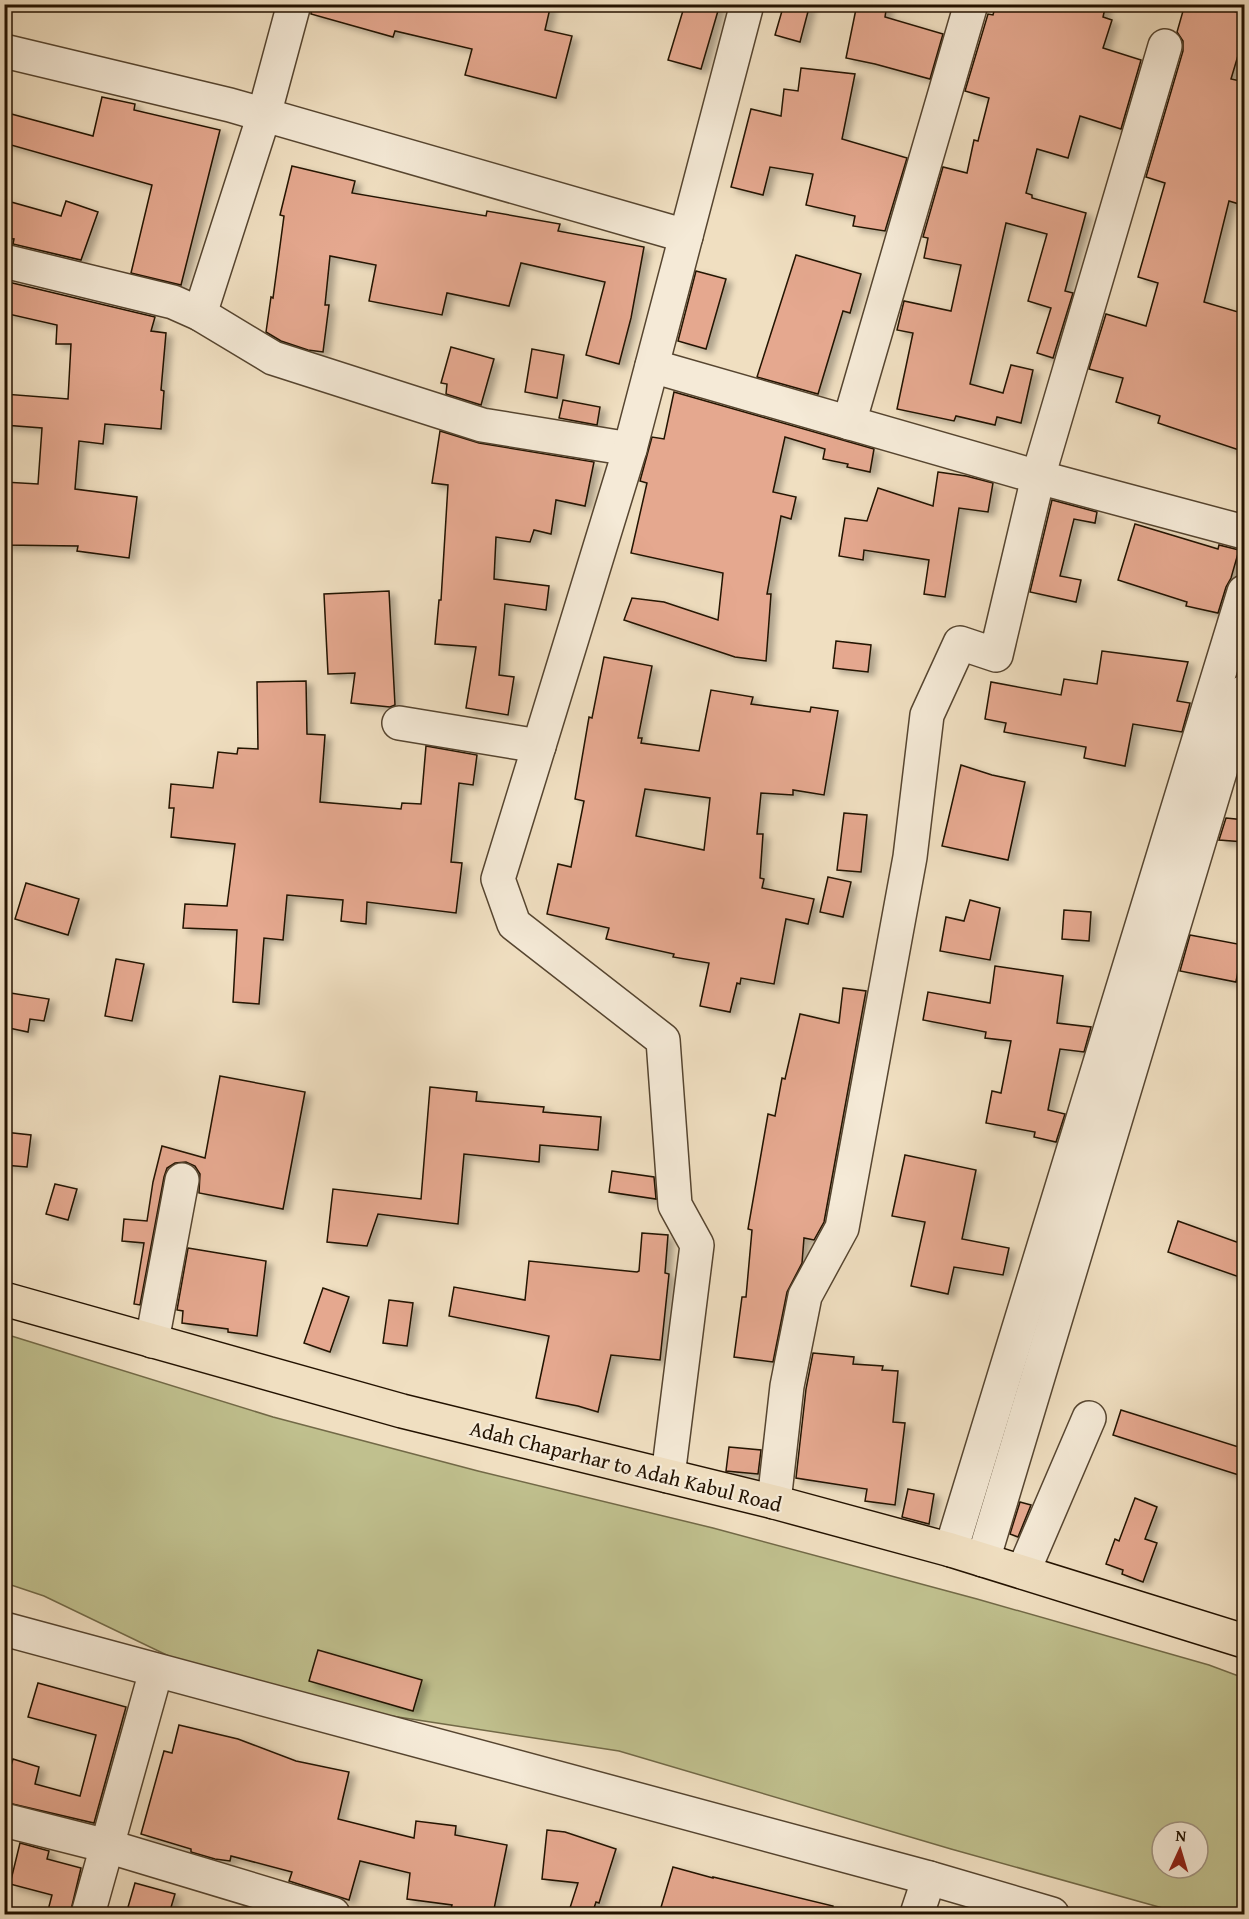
<svg xmlns="http://www.w3.org/2000/svg" width="1249" height="1919" font-family="'Gentium Book Plus',serif">
<defs>
<filter id="shadow"><feDropShadow dx="6" dy="4" stdDeviation="3" flood-color="#0004"/></filter>
</defs>
<rect width="100%" height="100%" fill="#f0dfc1"/>
<filter id="stains"><feTurbulence type="fractalNoise" baseFrequency=".00333" numOctaves="4"/><feColorMatrix values="0 0 0 0 .2 0 0 0 0 .09 0 0 0 0 .02 0 0 0 .5 -.17"/></filter>
<radialGradient id="worn" r=".72"><stop offset=".6" stop-color="#630" stop-opacity="0"/><stop offset="1" stop-color="#630" stop-opacity=".3"/></radialGradient>
<path fill="#c0c08e" stroke="#726947" stroke-width="1.5" fill-rule="evenodd" d="M5 1334 273 1417 478 1471 713 1528 977 1599 1209 1665 1244 1678V1914H1184L951 1849 619 1751 385 1715 175 1659 44 1596 5 1583ZM1162 1832H1198V1868H1162Z"/>
<g fill="#e5a88f" stroke="#231200" stroke-width="1.5" fill-rule="evenodd" filter="url(#shadow)">
<polygon points="312,4 551,4 545,30 572,36 556,98 465,75 472,49 395,31 393,37 311,14"/>
<polygon points="685,4 720,4 701,69 668,60"/>
<polygon points="784,4 810,4 800,42 775,35"/>
<polygon points="857,4 887,4 885,17 943,34 930,79 875,64 846,58"/>
<polygon points="996,4 1106,4 1103,17 1112,20 1103,48 1141,60 1121,129 1080,116 1068,158 1037,149 1026,193 1032,195 1032,198 1086,213 1065,291 1073,293 1053,358 1037,353 1051,308 1028,301 1047,234 1006,223 970,384 1003,393 1011,365 1033,370 1021,423 997,417 995,425 956,416 954,421 897,409 913,333 897,330 904,301 951,311 961,265 924,258 928,238 923,237 943,167 967,173 974,140 978,141 989,98 965,91 988,14 993,15"/>
<polygon points="1185,4 1230,4 1229,10 1245,14 1245,32 1231,79 1245,82 1245,203 1240,202 1239,204 1229,201 1204,302 1245,314 1245,452 1158,423 1160,416 1116,402 1123,378 1089,369 1106,314 1146,326 1158,283 1138,277 1165,183 1146,177 1183,51 1183,41 1177,32"/>
<polygon points="801,68 855,74 842,139 907,158 885,231 853,226 855,216 806,205 813,174 770,167 763,195 731,187 751,109 781,116 784,89 798,91"/>
<polygon points="102,97 135,104 134,110 220,130 181,285 131,273 152,185 4,143 4,112 93,136"/>
<polygon points="292,166 355,181 352,193 486,216 487,211 560,224 558,231 644,247 631,318 619,364 586,355 605,282 521,263 509,306 447,293 442,315 369,301 376,265 330,256 325,305 329,305 323,352 308,350 281,341 266,332 271,297 273,298 284,216 280,215"/>
<polygon points="4,200 61,216 66,201 98,212 81,260 13,244 14,239 4,238"/>
<polygon points="796,255 861,274 850,313 843,311 818,394 757,377"/>
<polygon points="696,271 726,279 706,349 678,341"/>
<polygon points="4,281 155,317 151,331 166,333 161,390 164,391 161,429 105,424 103,444 79,441 75,489 137,497 129,558 77,551 78,546 4,545 4,482 38,484 42,428 4,425 4,394 68,399 71,344 56,344 57,325 4,313"/>
<polygon points="451,347 494,359 481,405 446,394 447,384 441,383"/>
<polygon points="532,349 564,355 557,398 525,392"/>
<polygon points="674,392 874,449 870,472 847,467 848,464 823,459 825,449 785,437 773,492 796,497 791,519 781,516 767,594 771,594 766,661 735,657 624,620 632,598 664,602 718,620 723,573 631,553 647,483 640,481 652,437 664,439"/>
<polygon points="563,400 600,407 597,425 559,418"/>
<polygon points="440,431 479,443 594,462 585,506 556,500 551,534 534,530 530,542 496,537 494,579 549,586 546,610 505,604 499,675 514,677 508,715 466,708 476,647 435,644 439,600 441,600 448,485 432,483"/>
<polygon points="938,472 966,476 993,483 988,512 959,508 945,597 924,594 929,560 864,550 863,560 839,556 845,518 867,521 878,488 933,506"/>
<polygon points="1052,500 1097,512 1095,523 1074,519 1060,576 1081,580 1076,602 1030,592"/>
<polygon points="1135,524 1218,549 1219,545 1239,550 1231,578 1226,587 1218,613 1186,606 1187,602 1118,580"/>
<polygon points="389,591 395,705 390,707 351,703 355,673 328,674 324,594"/>
<polygon points="836,641 871,645 868,672 833,668"/>
<polygon points="1102,651 1188,662 1177,701 1190,703 1182,732 1133,724 1125,766 1084,758 1086,747 1004,732 1006,723 985,719 991,682 1061,695 1064,679 1097,684"/>
<path d="M604 657 652 666 638 738H642L641 743 699 751 711 690 753 697 751 704 810 712 811 707 838 711 824 795 793 790V795L761 793 757 834H763L760 878 764 879 762 888 814 899 808 924 786 919 774 984 741 978 740 984 737 983 730 1012 700 1006 709 963 673 957 674 954 606 939 609 928 547 914 558 864 571 867 584 801 575 799 589 717 592 718ZM645 789 710 798 704 850 636 836Z"/>
<polygon points="306,681 307,734 325,735 320,802 401,809 402,803 421,804 426,746 477,755 473,785 459,783 451,862 462,863 456,913 367,902 366,924 341,921 343,900 287,895 283,940 264,938 259,1004 233,1002 237,930 183,928 185,904 227,906 235,844 171,837 174,808 169,808 171,784 213,788 218,752 237,754 238,748 258,749 257,682"/>
<polygon points="961,765 992,775 1025,782 1008,860 942,846"/>
<polygon points="844,813 867,815 861,872 837,870"/>
<polygon points="1226,818 1245,820 1245,842 1219,840"/>
<polygon points="828,877 851,882 843,917 820,912"/>
<polygon points="26,883 79,899 68,935 15,919"/>
<polygon points="970,900 1000,908 990,960 940,951 946,917 964,921"/>
<polygon points="1064,910 1091,912 1089,941 1062,939"/>
<polygon points="1190,935 1243,945 1236,982 1180,971"/>
<polygon points="116,959 144,964 132,1021 105,1016"/>
<polygon points="995,966 1063,976 1057,1023 1091,1027 1084,1052 1060,1049 1048,1110 1065,1114 1056,1142 1034,1137 1035,1132 986,1123 992,1091 1001,1093 1011,1041 985,1038 986,1032 923,1020 928,992 990,1003"/>
<polygon points="843,988 866,991 824,1222 814,1240 804,1238 802,1263 787,1292 773,1362 734,1357 742,1297 746,1297 752,1230 748,1229 768,1114 775,1116 782,1078 785,1079 800,1014 839,1023"/>
<polygon points="4,992 49,999 44,1021 30,1019 28,1032 4,1027"/>
<polygon points="220,1076 305,1092 283,1209 199,1193 200,1174 195,1166 186,1162 175,1163 167,1168 164,1177 140,1305 134,1304 144,1243 122,1241 124,1219 147,1221 153,1182 162,1146 205,1158"/>
<polygon points="430,1087 477,1092 476,1101 544,1107 543,1112 601,1117 598,1150 540,1145 539,1162 464,1154 458,1224 378,1214 367,1246 327,1242 333,1189 421,1199"/>
<polygon points="4,1132 31,1135 27,1167 4,1165"/>
<polygon points="905,1155 976,1170 962,1239 1009,1248 1003,1275 954,1267 948,1294 911,1286 925,1222 892,1216"/>
<polygon points="612,1171 654,1177 656,1199 609,1192"/>
<polygon points="55,1184 77,1189 68,1220 46,1214"/>
<polygon points="1178,1221 1245,1245 1245,1279 1168,1252"/>
<polygon points="642,1233 668,1235 665,1273 669,1274 660,1360 611,1355 598,1412 578,1406 536,1398 549,1336 449,1316 454,1287 525,1300 529,1261 637,1272 639,1271"/>
<polygon points="188,1248 266,1261 257,1336 228,1332 228,1329 182,1323 183,1311 177,1310"/>
<polygon points="323,1288 349,1297 330,1352 304,1343"/>
<polygon points="389,1300 413,1303 407,1346 383,1343"/>
<polygon points="813,1353 854,1357 853,1364 883,1366 882,1370 898,1371 893,1422 905,1423 895,1505 865,1501 867,1489 796,1478 806,1389"/>
<polygon points="1121,1410 1245,1449 1245,1477 1113,1435"/>
<polygon points="729,1447 761,1450 758,1474 726,1471"/>
<polygon points="908,1489 934,1494 929,1524 902,1517"/>
<polygon points="1135,1498 1157,1507 1145,1539 1157,1543 1143,1582 1122,1574 1123,1570 1106,1564 1115,1539 1119,1541"/>
<polygon points="1020,1502 1031,1505 1018,1537 1010,1534"/>
<polygon points="318,1650 422,1680 413,1711 309,1681"/>
<polygon points="38,1683 126,1707 94,1823 4,1802 4,1789 13,1759 39,1767 35,1784 80,1796 96,1735 28,1717"/>
<polygon points="179,1725 238,1739 296,1761 349,1772 338,1819 414,1838 416,1821 456,1826 455,1835 507,1845 493,1914 450,1914 452,1905 407,1899 410,1873 360,1861 349,1900 289,1881 292,1872 231,1856 230,1861 215,1859 191,1852 191,1849 141,1834 164,1751 172,1753"/>
<polygon points="547,1830 565,1832 616,1849 599,1903 596,1902 592,1914 568,1914 578,1883 542,1879"/>
<polygon points="20,1843 49,1851 47,1859 81,1868 70,1914 47,1914 52,1895 10,1884"/>
<polygon points="673,1867 713,1878 713,1877 833,1906 832,1914 659,1914"/>
<polygon points="135,1883 175,1894 169,1914 126,1914"/>
</g>
<g fill="none" stroke-linecap="round" stroke-linejoin="round">
<g stroke="#564530" stroke-width="36">
<g id="minor">
<polyline points="4,51 230,105 686,236"/>
<polyline points="4,261 173,302 200,314 273,358 482,425 630,449"/>
<polyline points="200,314 264,115 294,4"/>
<polyline points="652,366 1038,477 1244,532"/>
<polyline points="849,423 971,4"/>
<polyline points="399,723 539,746 630,449 747,4"/>
<polyline points="539,746 498,879 514,924 663,1040 675,1205 697,1245 668,1476"/>
<polyline points="152,1341 182,1180"/>
<polyline points="774,1502 787,1386 805,1296 842,1228 910,857 927,715 960,643 996,655 1038,477 1165,46"/>
<polyline points="951,1550 1244,592"/>
<polyline points="983,1560 1244,692"/>
<polyline points="1023,1572 1089,1418"/>
<polyline points="4,1629 929,1878 1052,1914"/>
<polyline points="4,1820 107,1846 333,1914"/>
<polyline points="88,1914 156,1671"/>
<polyline points="917,1914 929,1878"/>
</g>
</g>
<g stroke="#231200" stroke-width="36">
<polyline id="major" points="4,1299 402,1411 774,1502 951,1550 1244,1641"/>
</g>
<use href="#minor" stroke="#f5ead7" stroke-width="33"/>
<use href="#major" stroke="#f0dfc1" stroke-width="33"/>
</g>
<g text-anchor="middle" dominant-baseline="central" stroke-width="4.5" stroke-linejoin="round" paint-order="stroke">
<g font-size="21" fill="#231200" stroke="#f5ead7">
<text transform="translate(626 1466) rotate(14)">Adah Chaparhar to Adah Kabul Road</text>
</g>
</g>
<rect width="1249" height="1919" fill="none" stroke="#f0dfc1" stroke-width="24"/>
<rect x="6" y="6" width="1237" height="1907" fill="none" stroke="#231200" stroke-width="3"/>
<rect x="12" y="12" width="1225" height="1895" fill="none" stroke="#231200" stroke-width="1.5"/>
<g transform="translate(1180 1850) rotate(4)"><circle r="28" fill="#f5ead7" stroke="#a19481" stroke-width="1.5"/>
<path d="M0-4.5L10 22L0 15L-10 22Z" fill="#8f2418"/>
<text y="-9" font-size="16" font-weight="bold" text-anchor="middle" fill="#231200">N</text>
</g>
<rect width="100%" height="100%" filter="url(#stains)"/>
<rect width="100%" height="100%" fill="url(#worn)"/>
</svg>
